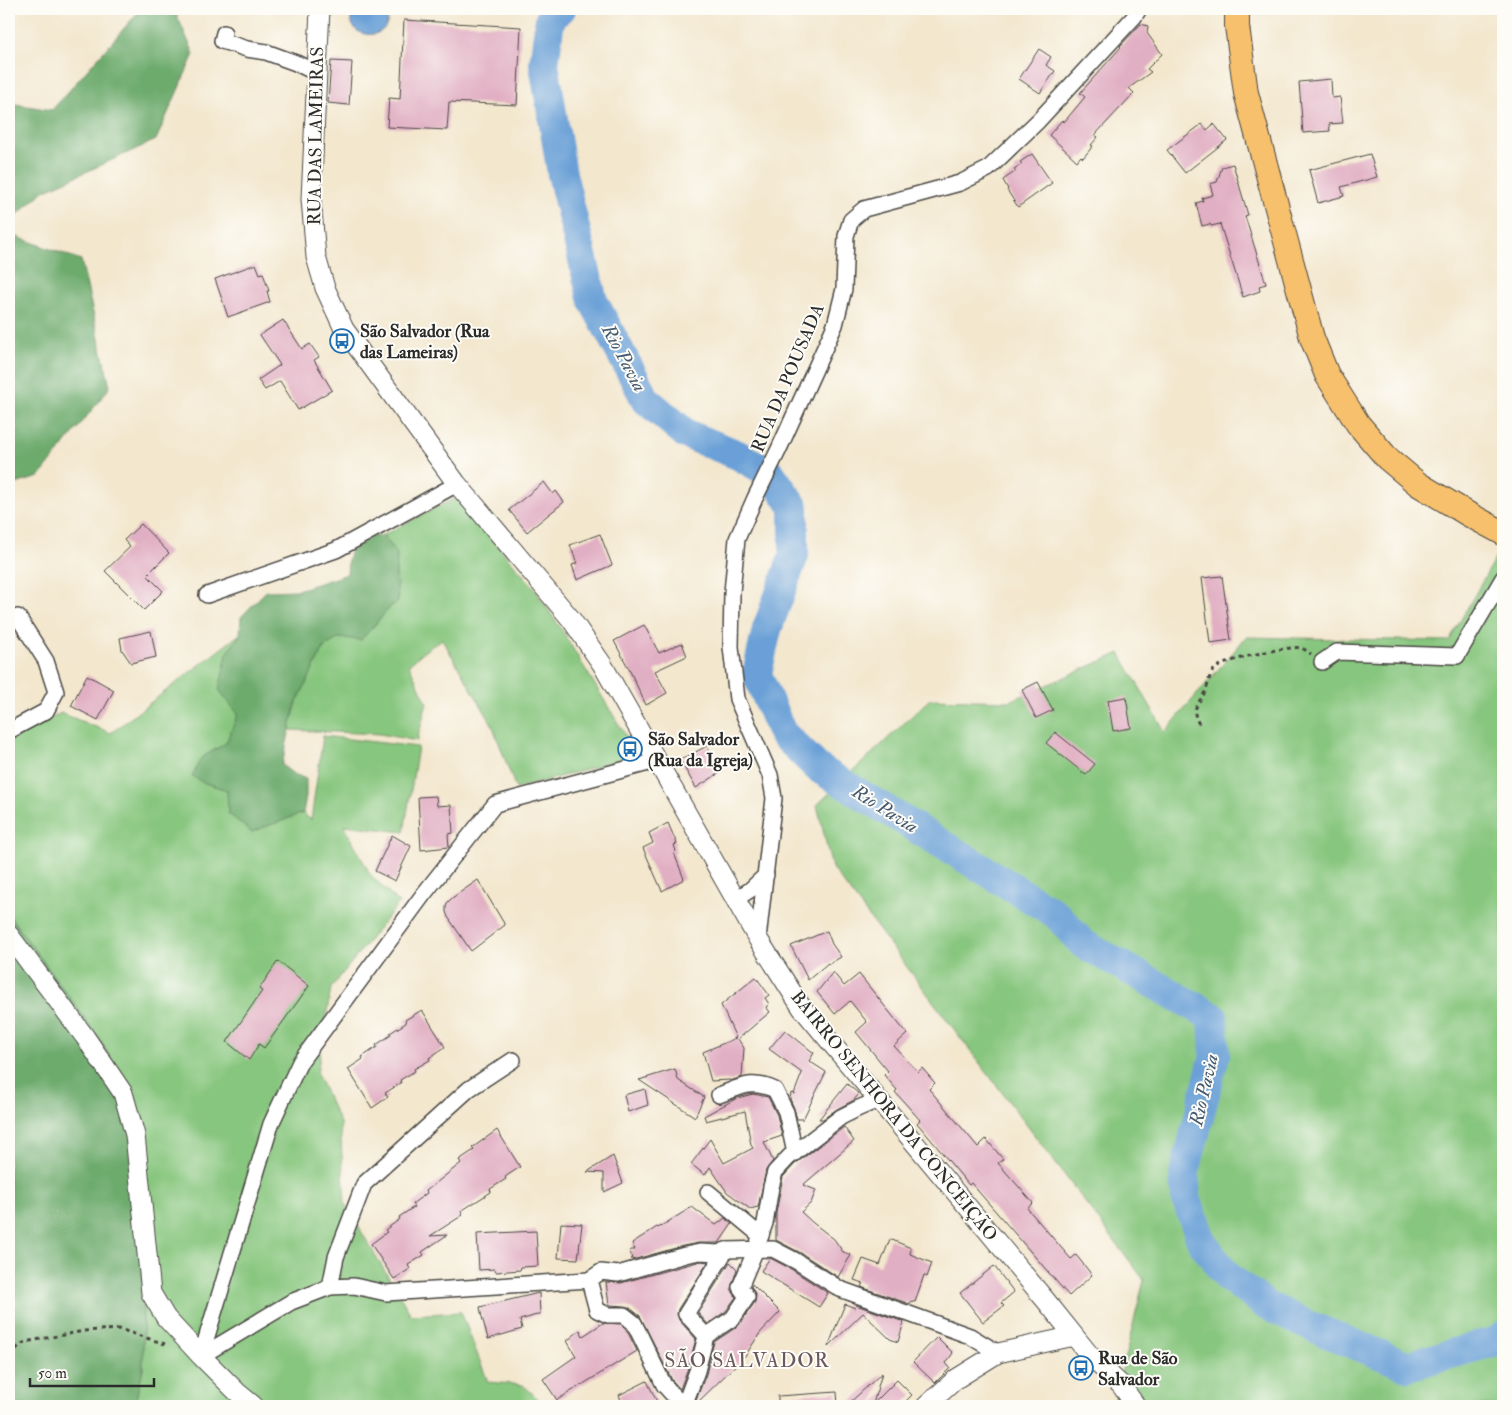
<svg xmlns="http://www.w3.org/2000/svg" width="1512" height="1415" font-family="'IM FELL Double Pica',serif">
<rect width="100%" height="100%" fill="#fdfcf7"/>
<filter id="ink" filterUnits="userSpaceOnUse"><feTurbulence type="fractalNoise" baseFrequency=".02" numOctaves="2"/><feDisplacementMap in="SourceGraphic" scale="10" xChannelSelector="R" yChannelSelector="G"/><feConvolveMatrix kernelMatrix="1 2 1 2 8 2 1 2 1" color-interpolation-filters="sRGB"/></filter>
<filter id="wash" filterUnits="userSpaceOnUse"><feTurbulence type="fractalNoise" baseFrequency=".0096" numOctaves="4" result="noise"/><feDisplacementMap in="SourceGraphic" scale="20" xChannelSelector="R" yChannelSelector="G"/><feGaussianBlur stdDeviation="1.12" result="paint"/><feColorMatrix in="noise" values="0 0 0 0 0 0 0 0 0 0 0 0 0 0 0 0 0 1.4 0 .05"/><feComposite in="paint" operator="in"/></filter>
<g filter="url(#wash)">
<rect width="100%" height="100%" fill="#f3e7ce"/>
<g fill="#87c67e" stroke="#597854">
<polygon points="455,498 532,585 561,629 629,741 625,758 609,763 516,789 492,724 442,639 422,653 409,665 427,703 417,741 380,734 289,730 298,700 324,647 339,638 373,627 391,606 398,602 396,573 397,554 383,535"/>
<polygon points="1501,548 1503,549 1503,1406 1113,1406 1144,1280 832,868 817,805 930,699 1010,701 1120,653 1165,732 1246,637 1449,641"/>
<polygon points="240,634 227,654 238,714 226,743 201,758 202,782 227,790 251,832 303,813 311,820 323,736 418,747 404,832 344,825 370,874 399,903 331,988 317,1074 340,1123 345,1204 411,1315 461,1312 488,1382 523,1385 546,1406 134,1406 143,1369 143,1148 129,1088 96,1034 9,915 9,741 61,713 111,733"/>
</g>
<g fill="#6dab6d" stroke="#4c6b4c">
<polygon points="141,9 174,9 194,54 156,140 44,191 9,222 9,103 52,110"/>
<polygon points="9,234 81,260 110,387 39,477 9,486"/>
<polygon points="383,535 397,554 396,573 398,602 391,606 361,640 339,638 324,647 295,706 282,765 292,773 306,779 306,796 303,813 251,832 228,813 227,790 202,782 192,776 201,758 226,743 238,714 219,690 227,654 240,634 241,617 266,591 298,590 347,574 348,560 351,550 371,537"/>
<polygon points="9,915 96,1034 129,1088 143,1148 143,1369 134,1406 9,1406"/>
</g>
<path fill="#6aa0d7" stroke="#4a6681" d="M352 9H387C397 43 342 43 352 9Z"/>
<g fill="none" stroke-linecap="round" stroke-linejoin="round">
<polyline stroke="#6aa0d7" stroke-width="30" points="561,9 550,19 544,64 562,174 593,301 646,400 686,434 738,455 771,474 794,507 794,555 767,629 757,674 782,733 818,768 1056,914 1082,943 1213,1017 1215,1055 1184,1175 1186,1198 1202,1242 1228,1277 1266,1305 1305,1324 1408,1366 1500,1340 1503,1336"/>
</g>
<g id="blocks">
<g fill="#e1afc3">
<polygon points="404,20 521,27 517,105 449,102 447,130 387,127 389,98 400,99"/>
<polygon points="1141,24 1148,26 1147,33 1162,54 1147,69 1151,72 1129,88 1134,93 1095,135 1098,137 1091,145 1093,146 1083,158 1081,156 1077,161 1049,135 1062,120 1064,122 1085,97 1080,93 1121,47 1120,46"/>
<polygon points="1039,49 1051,57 1046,65 1055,71 1040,93 1019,79"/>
<polygon points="331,61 352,62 349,105 328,103"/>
<polygon points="1331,79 1332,98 1340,97 1343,123 1329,124 1330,131 1303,133 1299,82"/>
<polygon points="1202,124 1207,130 1214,124 1227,140 1185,173 1167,150"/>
<polygon points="1032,154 1052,183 1018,207 1007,190 1008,189 1003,180 1016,171 1014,169 1022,164 1020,162"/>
<polygon points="1370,154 1377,177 1341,187 1344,196 1318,203 1309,170"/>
<polygon points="1233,164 1248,215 1245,216 1266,284 1259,286 1260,291 1243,297 1220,224 1211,226 1210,224 1202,226 1196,203 1203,201 1202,198 1213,195 1210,184 1217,182 1222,167"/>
<polygon points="256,264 260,274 263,273 269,291 267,291 270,302 228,317 215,279"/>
<polygon points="283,320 302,349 310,344 319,357 314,360 332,390 298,410 280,381 265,390 258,380 280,365 260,335"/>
<polygon points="544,482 553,494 556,491 564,502 527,532 509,510"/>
<polygon points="141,524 169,553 147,575 163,591 144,610 105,571 130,547 124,540"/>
<polygon points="600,534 612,565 577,580 572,565 577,563 570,545"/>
<polygon points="1222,576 1231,640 1210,643 1202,578"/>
<polygon points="644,625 659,653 682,643 687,656 655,671 667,693 646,705 629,669 614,641"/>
<polygon points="151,631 156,657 131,663 122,650 120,638"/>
<polygon points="87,675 114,690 98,720 71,706"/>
<polygon points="1038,682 1053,710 1036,718 1022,690"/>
<polygon points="1126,697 1131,728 1113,731 1108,700"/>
<polygon points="1055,732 1095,764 1086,775 1046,743"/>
<polygon points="707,746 721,772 696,788 680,760"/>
<polygon points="436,796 437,806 451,805 453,833 448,834 449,847 421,850 418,797"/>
<polygon points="668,823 677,844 674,845 676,851 674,853 684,879 662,891 643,848 653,843 649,833"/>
<polygon points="392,835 411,846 395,881 375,871"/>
<polygon points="478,880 505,925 471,951 448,917 446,912 446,907 447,903 452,898"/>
<polygon points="827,931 832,944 841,957 829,964 828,963 808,980 791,946"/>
<polygon points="278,961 309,986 264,1048 259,1044 249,1060 227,1042 262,991 259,989"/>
<polygon points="833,972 844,986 859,974 907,1034 894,1046 918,1072 922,1068 935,1083 929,1089 978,1147 986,1139 1003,1159 998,1163 1033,1203 1027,1208 1071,1259 1076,1255 1092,1275 1069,1296 971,1183 969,1185 917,1123 920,1120 895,1092 897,1090 884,1075 888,1071 856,1032 867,1022 850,1001 835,1014 817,992"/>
<polygon points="756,977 769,995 765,998 769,1004 766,1007 770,1012 738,1039 744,1048 742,1077 730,1081 730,1080 711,1081 703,1052 736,1038 721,1005"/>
<polygon points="422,1010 445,1047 429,1058 430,1060 414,1069 415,1071 400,1080 401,1083 385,1093 388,1097 372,1108 348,1069 363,1059 362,1057 377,1047 376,1045 391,1035 390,1033 406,1023 405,1020"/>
<polygon points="785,1030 814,1053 809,1061 826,1072 803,1119 797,1119 794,1108 790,1099 791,1093 794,1094 802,1073 769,1049"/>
<polygon points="675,1069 678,1080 704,1097 695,1117 639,1080"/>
<polygon points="847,1084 859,1094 854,1100 837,1109 823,1119 819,1119"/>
<polygon points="645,1089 648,1105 628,1112 624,1095"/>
<polygon points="753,1094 768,1097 777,1115 782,1136 764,1142 773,1161 766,1170 758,1207 750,1209 727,1192 710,1167 705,1175 691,1164 710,1139 724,1163 753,1148 751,1145 745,1111 706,1121 704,1116 737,1098"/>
<polygon points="844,1127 854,1141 803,1185 816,1190 811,1203 801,1212 813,1223 834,1239 843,1252 851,1255 838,1277 801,1253 776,1240 776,1213 783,1177 795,1164"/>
<polygon points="497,1130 520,1167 505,1177 506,1179 490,1189 491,1192 461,1211 463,1215 430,1236 447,1235 422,1252 424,1255 408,1265 410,1269 394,1279 371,1244 387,1232 385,1230 400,1219 399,1217 414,1207 412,1204 427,1193 426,1191 461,1163 459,1160 474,1150 472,1148"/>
<polygon points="613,1156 623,1183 604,1192 604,1173 587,1172"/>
<polygon points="692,1207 716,1225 725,1218 732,1224 719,1243 698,1243 683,1246 632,1260 630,1250 635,1250 632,1243 657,1227 658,1228"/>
<polygon points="561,1223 582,1224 578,1259 558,1258"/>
<polygon points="536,1231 538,1266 521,1267 520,1270 496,1272 495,1269 479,1270 477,1234"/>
<polygon points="890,1239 911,1248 910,1254 932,1263 927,1277 924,1275 915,1302 911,1301 910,1304 861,1287 863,1283 854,1280 863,1259 880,1265"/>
<polygon points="770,1258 791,1269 828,1293 819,1307 761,1271"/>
<polygon points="701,1261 708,1262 678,1309 677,1314 679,1320 696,1339 688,1368 680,1389 672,1380 640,1316 630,1308 625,1306 609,1305 606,1282 621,1283"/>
<polygon points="730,1262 737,1269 731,1288 736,1297 726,1311 708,1324 698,1313"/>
<polygon points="994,1266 1014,1292 1001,1303 1004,1306 983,1322 960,1293"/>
<polygon points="752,1284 780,1312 760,1333 745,1356 694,1406 706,1374 714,1342 738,1326 755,1302 756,1296 751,1286"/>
<polygon points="539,1293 540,1314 520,1320 522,1329 488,1339 481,1313 480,1307"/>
<polygon points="845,1304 855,1308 856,1305 904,1322 898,1342 890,1339 863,1313 828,1347"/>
<polygon points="603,1323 621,1324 626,1329 637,1351 557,1400 543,1379 576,1356 567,1341 580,1330 583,1336"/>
<polygon points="937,1337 953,1353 946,1363 950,1368 935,1383 913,1362"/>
<polygon points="882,1373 873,1404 897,1380 912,1395 901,1406 846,1406"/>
<polygon points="647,1381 659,1406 623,1406 619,1395"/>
<polygon points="837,1392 838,1406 778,1406 778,1396"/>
</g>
</g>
</g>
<g filter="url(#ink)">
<use href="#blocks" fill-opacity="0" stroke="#494743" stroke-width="1"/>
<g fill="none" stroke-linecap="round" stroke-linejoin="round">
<g stroke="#494743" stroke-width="18">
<g id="minor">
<polyline points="224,33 222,41 247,49 266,52 296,63 317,73"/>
<polyline points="207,595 336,550 457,484"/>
<polyline points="1322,662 1337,652 1457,656 1503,578"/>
<polyline points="9,731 46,711 56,692 46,661 18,617"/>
<polyline points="736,899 750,890 766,875"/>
<polyline points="758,939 774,798 770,775 737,699 731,647 732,592 737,539 755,498 779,449 835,325 844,289 846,236 851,220 864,209 960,183 988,169 1038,121 1134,17 1139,9"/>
<path d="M719 1095C741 1087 752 1079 775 1090L786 1112 795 1153"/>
<polyline points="708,1192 761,1236"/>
<polyline points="589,1280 601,1272 618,1274 685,1255 700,1252 719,1253 726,1250 773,1249 796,1261 840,1289 970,1336 998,1353"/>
<polyline points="330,1287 336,1257 364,1184 469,1089 513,1060"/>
<polyline points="706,1336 686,1314 726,1250"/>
<polyline points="201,1356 271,1124 300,1062 423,895 495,804 656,761"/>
<polyline points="201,1356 291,1302 330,1287 354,1286 386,1293 589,1280 597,1310 608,1315 624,1315 634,1323 664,1385 683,1406"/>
<polyline points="684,1406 697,1371 706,1336 733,1318 747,1297 740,1287 756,1249 765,1223 771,1187 775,1172 789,1157 841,1117 859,1108 878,1100"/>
</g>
</g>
<g stroke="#494743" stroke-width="21">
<g id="tertiary">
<polyline points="320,9 311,199 316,257 325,288 344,329 457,484 571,619 602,664 758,939 802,1008 1047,1302 1092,1358 1121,1385 1136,1406"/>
<polyline points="9,935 85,1037 123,1093 135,1135 151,1293 166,1318 201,1356 237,1392 254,1406"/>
<polyline points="926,1406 956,1379 998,1353 1074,1336"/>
</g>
</g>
<g stroke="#494743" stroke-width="26">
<polyline id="primary" points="1237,9 1237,26 1246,93 1312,338 1327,375 1358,424 1387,458 1418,484 1468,514 1503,533"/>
</g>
<g stroke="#494743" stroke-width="3" stroke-dasharray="4 4" stroke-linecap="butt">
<path d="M1199 724C1190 709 1198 705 1205 692 1209 685 1208 674 1216 668 1225 660 1289 645 1301 648 1305 649 1308 652 1311 654"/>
<polyline points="9,1354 25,1342 84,1331 119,1329 165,1344"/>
</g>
<use href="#minor" stroke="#fff" stroke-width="15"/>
<use href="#tertiary" stroke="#fff" stroke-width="19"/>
<use href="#primary" stroke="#f7c06c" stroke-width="24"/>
</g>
</g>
<defs>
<g id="bus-ring" transform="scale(1.25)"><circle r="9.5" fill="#fdfcf7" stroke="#1f6fb2" stroke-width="1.5"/><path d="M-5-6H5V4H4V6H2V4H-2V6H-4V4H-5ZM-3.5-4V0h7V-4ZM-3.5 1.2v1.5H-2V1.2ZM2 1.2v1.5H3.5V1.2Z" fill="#1f6fb2"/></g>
</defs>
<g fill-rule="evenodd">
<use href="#bus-ring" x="342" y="341"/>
<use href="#bus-ring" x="630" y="749"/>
<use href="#bus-ring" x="1081" y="1368"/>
</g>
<g text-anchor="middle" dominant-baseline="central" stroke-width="4" stroke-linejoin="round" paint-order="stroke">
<g font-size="18" fill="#2b2b2b" stroke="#fdfcf7">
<text transform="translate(316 136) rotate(-89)">RUA DAS LAMEIRAS</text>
<text transform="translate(788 378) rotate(-67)">RUA DA POUSADA</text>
<text transform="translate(894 1116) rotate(51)">BAIRRO SENHORA DA CONCEIÇÃO</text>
</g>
<g font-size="18" font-weight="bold" fill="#2b2b2b" stroke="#fdfcf7" text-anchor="start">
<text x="360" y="331">São Salvador (Rua<tspan x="360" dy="21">das Lameiras)</tspan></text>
<text x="648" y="739">São Salvador<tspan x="648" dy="21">(Rua da Igreja)</tspan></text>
<text x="1098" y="1358">Rua de São<tspan x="1098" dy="21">Salvador</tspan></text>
</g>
<g font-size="19" font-style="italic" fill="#445a70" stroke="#fdfcf7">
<text transform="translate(624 358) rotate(62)">Rio Pavia</text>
<text transform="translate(885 809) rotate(32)">Rio Pavia</text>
<text transform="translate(1204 1090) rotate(-77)">Rio Pavia</text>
</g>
<g font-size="20" letter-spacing="1" fill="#6b5960" stroke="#fdfcf7">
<text x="747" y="1360">SÃO SALVADOR</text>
</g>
</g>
<rect width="1512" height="1415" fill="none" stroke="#fdfcf7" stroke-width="30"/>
<path d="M30 1378v8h124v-8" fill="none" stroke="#2b2b2b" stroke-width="2.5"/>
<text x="38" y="1378" font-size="15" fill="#2b2b2b" stroke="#fdfcf7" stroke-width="4" paint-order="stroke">50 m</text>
</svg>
